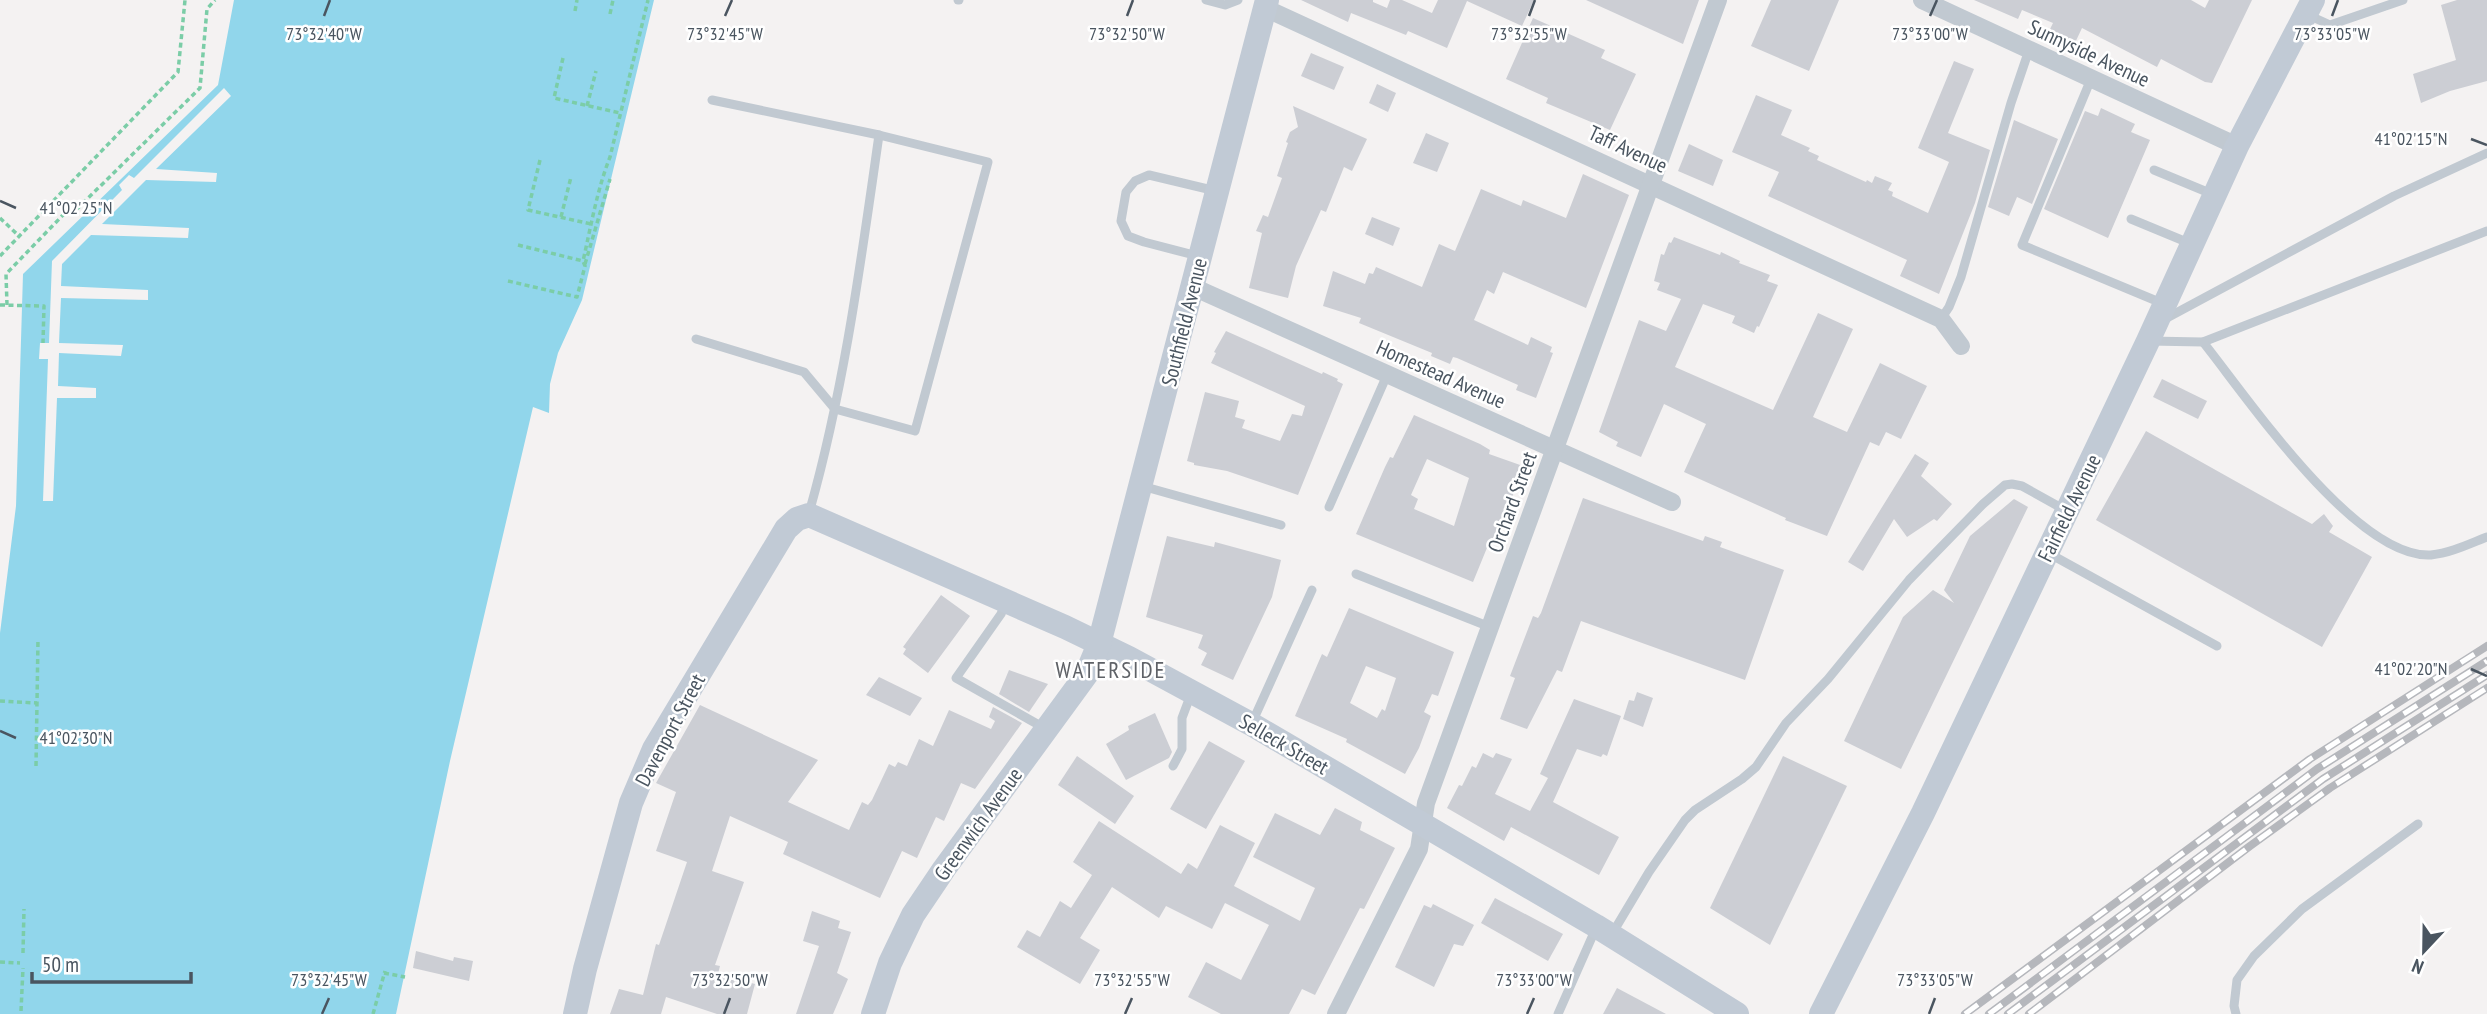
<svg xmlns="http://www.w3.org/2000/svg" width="2487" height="1014" font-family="'PT Sans Narrow',sans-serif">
<rect width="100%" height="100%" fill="#f4f2f2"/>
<polygon fill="#91d6eb" points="234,0 654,0 582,300 558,353 550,384 549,413 533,407 450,761 396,1014 0,1014 0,633 16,506 23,274 218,85"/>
<polygon fill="#f4f2f2" points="224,88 231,96 156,169 217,173 216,182 146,180 102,224 189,228 188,238 91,235 62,264 61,286 148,290 148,300 61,298 59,343 123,345 121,356 59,353 58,386 96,388 96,398 57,398 53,501 43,501 48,359 39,359 40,343 49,343 52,261 122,190 119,185 129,175 134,178"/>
<g fill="#ccced4" fill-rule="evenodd">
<polygon points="1301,0 1373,0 1373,2 1387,8 1390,0 1402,0 1432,13 1438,0 1534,0 1522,26 1467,1 1447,48 1408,31 1406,35 1351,13 1348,22"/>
<polygon points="1586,0 1699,0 1683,44"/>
<polygon points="1771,0 1839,0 1809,71 1751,46"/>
<polygon points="1974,0 2191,0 2205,8 2209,0 2252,0 2212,83 2205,82 2161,59 2157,67 2082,28 2074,45 2048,33 2053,23 2022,10 2018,19"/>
<polygon points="2457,0 2487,0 2487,81 2450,91 2421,103 2413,74 2456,60 2441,5"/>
<polygon points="1533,18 1605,50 1601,58 1636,74 1610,130 1546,103 1548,98 1506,79"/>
<polygon points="1311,53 1344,67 1334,90 1301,76"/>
<polygon points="1954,61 1974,69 1948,133 1990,150 1975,203 1939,294 1900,276 1907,260 1768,196 1779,172 1732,152 1756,95 1792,110 1781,135 1810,148 1808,151 1819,156 1817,160 1866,182 1867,180 1872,183 1875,176 1892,183 1888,190 1893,192 1892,196 1928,213 1949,162 1918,148"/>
<polygon points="1377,84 1396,93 1388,112 1369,103"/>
<polygon points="1293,106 1367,139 1352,171 1344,167 1326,212 1321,210 1296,266 1288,298 1249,288 1262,233 1256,231 1263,215 1268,217 1282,178 1277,176 1288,143 1286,142 1290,132 1298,127"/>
<polygon points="2101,108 2135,124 2131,132 2150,140 2108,238 2044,209 2085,111 2098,116"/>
<polygon points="2014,120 2058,139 2032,204 2017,197 2009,216 1988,207"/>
<polygon points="1426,133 1449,143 1437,172 1413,163"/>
<polygon points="1689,144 1723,160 1713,186 1678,171"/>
<polygon points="1583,174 1629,195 1586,308 1503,272 1494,294 1487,290 1474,320 1528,345 1531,337 1552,347 1550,352 1553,353 1536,398 1516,390 1518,385 1457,358 1453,357 1450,364 1431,356 1432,353 1359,323 1361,318 1323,306 1333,271 1365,284 1369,273 1373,274 1376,267 1422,287 1439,244 1455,251 1481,189 1521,206 1523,200 1566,218"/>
<polygon points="1372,217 1400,228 1393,246 1365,234"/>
<polygon points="1674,237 1720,255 1721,252 1740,261 1739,263 1770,275 1767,281 1778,285 1759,327 1757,326 1754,333 1732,323 1735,316 1703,304 1675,367 1773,410 1818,313 1853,329 1813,417 1847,432 1880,363 1927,386 1901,439 1886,432 1879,446 1870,442 1827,536 1785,520 1786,518 1684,472 1706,424 1664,404 1641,457 1616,446 1618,442 1599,432 1639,320 1666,331 1681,299 1657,290 1660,283 1654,281 1661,254 1664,255 1669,242 1671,243"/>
<polygon points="1226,331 1322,374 1323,372 1338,379 1337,381 1343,384 1298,495 1227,471 1194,465 1194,463 1187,461 1205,392 1239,401 1235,417 1245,420 1242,428 1280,441 1292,414 1302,416 1305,406 1211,363 1216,353 1214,352"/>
<polygon points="2162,379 2207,401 2198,419 2153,397"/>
<path d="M1414 415 1480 444 1490 450 1489 454 1523 466 1497 540 1491 538 1473 582 1356 534 1385 467 1390 457 1393 458ZM1427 459 1469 478 1454 526 1414 509 1418 499 1411 495Z"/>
<polygon points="2146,431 2312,524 2324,514 2333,526 2329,532 2372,557 2322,647 2096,520"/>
<polygon points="1915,454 1929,463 1921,476 1952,504 1937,521 1934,519 1907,537 1894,519 1863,571 1848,562"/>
<polygon points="1583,498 1703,541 1705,536 1722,542 1720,547 1784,570 1745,680 1581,621 1562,672 1557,670 1527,729 1500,719 1515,678 1510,676 1533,616 1538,618 1541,613"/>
<polygon points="2014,499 2028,507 1901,769 1844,741 1903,617 1933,590 1954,603 1944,590 1970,536"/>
<polygon points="1167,536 1214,547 1215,542 1281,560 1272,597 1233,680 1201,665 1207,653 1198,648 1203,635 1146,617"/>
<polygon points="941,595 970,616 928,673 903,654 906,649 903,647"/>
<path d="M1349 608 1454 652 1438 696 1432 694 1424 712 1431 716 1419 748 1405 774 1346 742 1347 739 1295 716 1322 654 1327 657ZM1366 666 1396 678 1385 711 1382 709 1377 718 1350 703Z"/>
<polygon points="1009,670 1048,684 1029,712 999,694"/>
<polygon points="879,677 922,698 910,716 866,695"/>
<polygon points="1637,692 1653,698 1643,727 1623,719 1629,700 1634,701"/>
<polygon points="1574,699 1621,716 1607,756 1603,754 1601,757 1577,749 1553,802 1619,837 1599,875 1511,827 1504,841 1447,808 1459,785 1462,786 1472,766 1476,768 1483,753 1493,758 1496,753 1512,759 1495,794 1530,811 1548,778 1540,774"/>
<polygon points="700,705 818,760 788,802 849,830 862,802 868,805 872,800 889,764 895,767 898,762 907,766 919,739 933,746 949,710 991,729 995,721 989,717 993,707 1022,723 975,789 961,783 944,821 936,817 917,858 902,851 880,898 783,854 788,842 730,816 712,871 744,882 715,965 720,966 718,974 755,984 747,1014 717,1014 666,997 661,1014 610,1014 619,989 643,995 656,944 659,945 687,862 656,851 676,792 656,783"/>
<polygon points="1155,713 1172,752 1169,758 1126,780 1106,744 1129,730 1128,726"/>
<polygon points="1209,741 1245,761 1206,829 1170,809"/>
<polygon points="1077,756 1134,796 1115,824 1058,785"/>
<polygon points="1783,756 1847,786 1770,945 1710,908"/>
<polygon points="1335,808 1362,822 1360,830 1395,848 1364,909 1360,908 1315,995 1302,989 1289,1014 1221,1014 1188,997 1206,962 1241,980 1269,925 1225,903 1212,929 1166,906 1159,918 1112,887 1080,938 1100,950 1080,984 1017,947 1027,930 1040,937 1060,901 1071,908 1092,875 1073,862 1099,821 1181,874 1188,863 1197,869 1220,825 1255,843 1234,886 1300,921 1315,888 1253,857 1275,813 1320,835"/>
<polygon points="1495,898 1563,934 1548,961 1481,923"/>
<polygon points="1433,904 1474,925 1463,946 1454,944 1434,987 1395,967 1424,905 1431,908"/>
<polygon points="812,911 840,921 838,928 851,932 837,973 848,979 833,1014 796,1014 819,946 803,941"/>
<polygon points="416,951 453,961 454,957 473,961 469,981 413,968"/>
<polygon points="1617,988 1666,1014 1603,1014"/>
</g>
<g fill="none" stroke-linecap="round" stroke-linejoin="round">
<g stroke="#7bcda7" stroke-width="3.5" stroke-dasharray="5 3.5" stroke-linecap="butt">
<polyline points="575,11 577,0"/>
<polyline points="610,14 613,0"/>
<polyline points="563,58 554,98 620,113"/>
<polyline points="587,106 596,71"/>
<polyline points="540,160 528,210 591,224"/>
<polyline points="561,217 571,177"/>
<polyline points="0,218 19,236"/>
<polyline points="518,245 583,261"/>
<polyline points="0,256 178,72 185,0"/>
<polyline points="585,264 610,179"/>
<path d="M508 281 577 297 585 266 583 261C591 226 597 190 610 157L648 0"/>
<polyline points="0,305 44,306 43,343"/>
<polyline points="7,305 6,274 63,215 78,208 200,88 207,9 215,0"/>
<polyline points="0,701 37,703"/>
<polyline points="36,766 38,639"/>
<polyline points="23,953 24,909"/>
<polyline points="0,962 20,963"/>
<polyline points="384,973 405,977"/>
<polyline points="21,1011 23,968"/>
<polyline points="373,1014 385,971"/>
</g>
<g stroke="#c1c9d1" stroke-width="9">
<polyline points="958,0 959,0"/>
<polyline points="1206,0 1225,5 1238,0"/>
<polyline points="2306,14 2330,25 2403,0"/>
<polyline points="2091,79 2022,245 2164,304"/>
<path d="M712 100 879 135C861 261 844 390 809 513"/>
<polyline points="2154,170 2212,194"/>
<polyline points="2131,219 2189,243"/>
<polyline points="1198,256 1144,242 1128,236 1121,221 1126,192 1135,181 1149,175 1216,191"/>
<polyline points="1941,319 1949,307 1961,277 2011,103 2029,50"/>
<polyline points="2163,320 2394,196 2487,153"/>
<polyline points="696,339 804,372 835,409 915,431 988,162 879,135"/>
<polyline points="2149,341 2203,342 2487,231"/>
<path d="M2203 342C2247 397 2356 559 2431 555 2451 553 2469 544 2487 537"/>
<polyline points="1142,486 1281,525"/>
<polyline points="1329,507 1387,375"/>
<polyline points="2050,554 2217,646"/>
<polyline points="1356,574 1490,627"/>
<polyline points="1005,604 1001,614 956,678 1046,729"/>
<polyline points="1252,723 1312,590"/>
<polyline points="1173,766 1182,749 1182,718 1191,694"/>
<polyline points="1612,934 1649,872 1685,820 1695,810 1742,779 1756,767 1786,723 1828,679 1909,580 1983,504 2005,485 2012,484 2022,486 2065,510"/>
<polyline points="1558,1014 1596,928"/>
<polyline points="2236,1014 2234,1006 2237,980 2254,956 2302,909 2418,824"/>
</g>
<g stroke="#c1c9d1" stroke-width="18">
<polyline points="1922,0 2237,146"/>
<polyline points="1265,8 1941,319 1961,346"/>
<polyline points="1193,287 1672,502"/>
<polyline points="1336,1014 1419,849 1426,803 1718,0"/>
</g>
<g stroke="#c1cad5" stroke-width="24">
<polyline points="575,1014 585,969 631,803 654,749 786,529 797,519 809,515 1065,627 1129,658 1251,724 1422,824 1596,926 1737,1014"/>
<polyline points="873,1014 890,963 913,915 944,869 1086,675 1099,644 1267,0"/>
<polyline points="1821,1014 1923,813 2148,341 2237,146 2313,0"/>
</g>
<g stroke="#b5b7bc" stroke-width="8">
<g id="rail">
<polyline points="1965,1014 2310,759 2487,646"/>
<polyline points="1989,1014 2317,769 2487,661"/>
<polyline points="2008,1014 2323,779 2487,675"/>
<polyline points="2029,1014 2250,846 2330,788 2487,688"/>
</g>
</g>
<use href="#rail" stroke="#fff" stroke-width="5" stroke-dasharray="16" stroke-linecap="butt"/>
</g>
<path fill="none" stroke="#4a5560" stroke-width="2.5" d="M324 16 330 0M725 16 732 0M1127 16 1133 0M1529 16 1535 0M1930 16 1937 0M2332 16 2338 0M2471 139 2487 145M0 201 16 208M2471 669 2487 676M0 731 16 738M322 1014 329 998M724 1014 730 998M1125 1014 1132 998M1527 1014 1534 998M1929 1014 1935 998"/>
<g text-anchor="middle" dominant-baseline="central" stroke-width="5" stroke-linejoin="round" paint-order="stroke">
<g font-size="21" fill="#4a5560" stroke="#fff">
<text transform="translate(2089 53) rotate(25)">Sunnyside Avenue</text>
<text transform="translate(1628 149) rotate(25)">Taff Avenue</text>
<text transform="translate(1184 322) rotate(-76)">Southfield Avenue</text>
<text transform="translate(1441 374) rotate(24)">Homestead Avenue</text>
<text transform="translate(1512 502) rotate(-70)">Orchard Street</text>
<text transform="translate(2069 508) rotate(-64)">Fairfield Avenue</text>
<text transform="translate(670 730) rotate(-62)">Davenport Street</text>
<text transform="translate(1284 744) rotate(30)">Selleck Street</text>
<text transform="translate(978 824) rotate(-54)">Greenwich Avenue</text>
</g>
<g font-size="23" letter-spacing="2" fill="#5f6267" stroke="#fff">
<text x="1111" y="669">WATERSIDE</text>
</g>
</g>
<g font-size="18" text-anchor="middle" fill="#4a5560" stroke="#fff" stroke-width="5" stroke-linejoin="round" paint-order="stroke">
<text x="324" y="40">73°32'40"W</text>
<text x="725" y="40">73°32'45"W</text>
<text x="1127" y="40">73°32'50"W</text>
<text x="1529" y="40">73°32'55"W</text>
<text x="1930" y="40">73°33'00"W</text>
<text x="2332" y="40">73°33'05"W</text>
<text x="2411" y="145">41°02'15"N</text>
<text x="76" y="214">41°02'25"N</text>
<text x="2411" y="675">41°02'20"N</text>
<text x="76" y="744">41°02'30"N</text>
<text x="329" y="986">73°32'45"W</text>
<text x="730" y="986">73°32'50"W</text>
<text x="1132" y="986">73°32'55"W</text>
<text x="1534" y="986">73°33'00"W</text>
<text x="1935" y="986">73°33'05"W</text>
</g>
<g transform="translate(2424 951) rotate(202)" stroke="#ffffff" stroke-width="5" paint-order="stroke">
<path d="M0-5L12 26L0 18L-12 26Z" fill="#4a5560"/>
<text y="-10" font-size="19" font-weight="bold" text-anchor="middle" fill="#4a5560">N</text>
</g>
<path d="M32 972v10h159v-10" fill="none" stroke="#4a5560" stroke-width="3.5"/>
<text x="42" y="972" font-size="21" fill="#4a5560" stroke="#ffffff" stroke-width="5" paint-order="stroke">50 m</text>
</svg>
